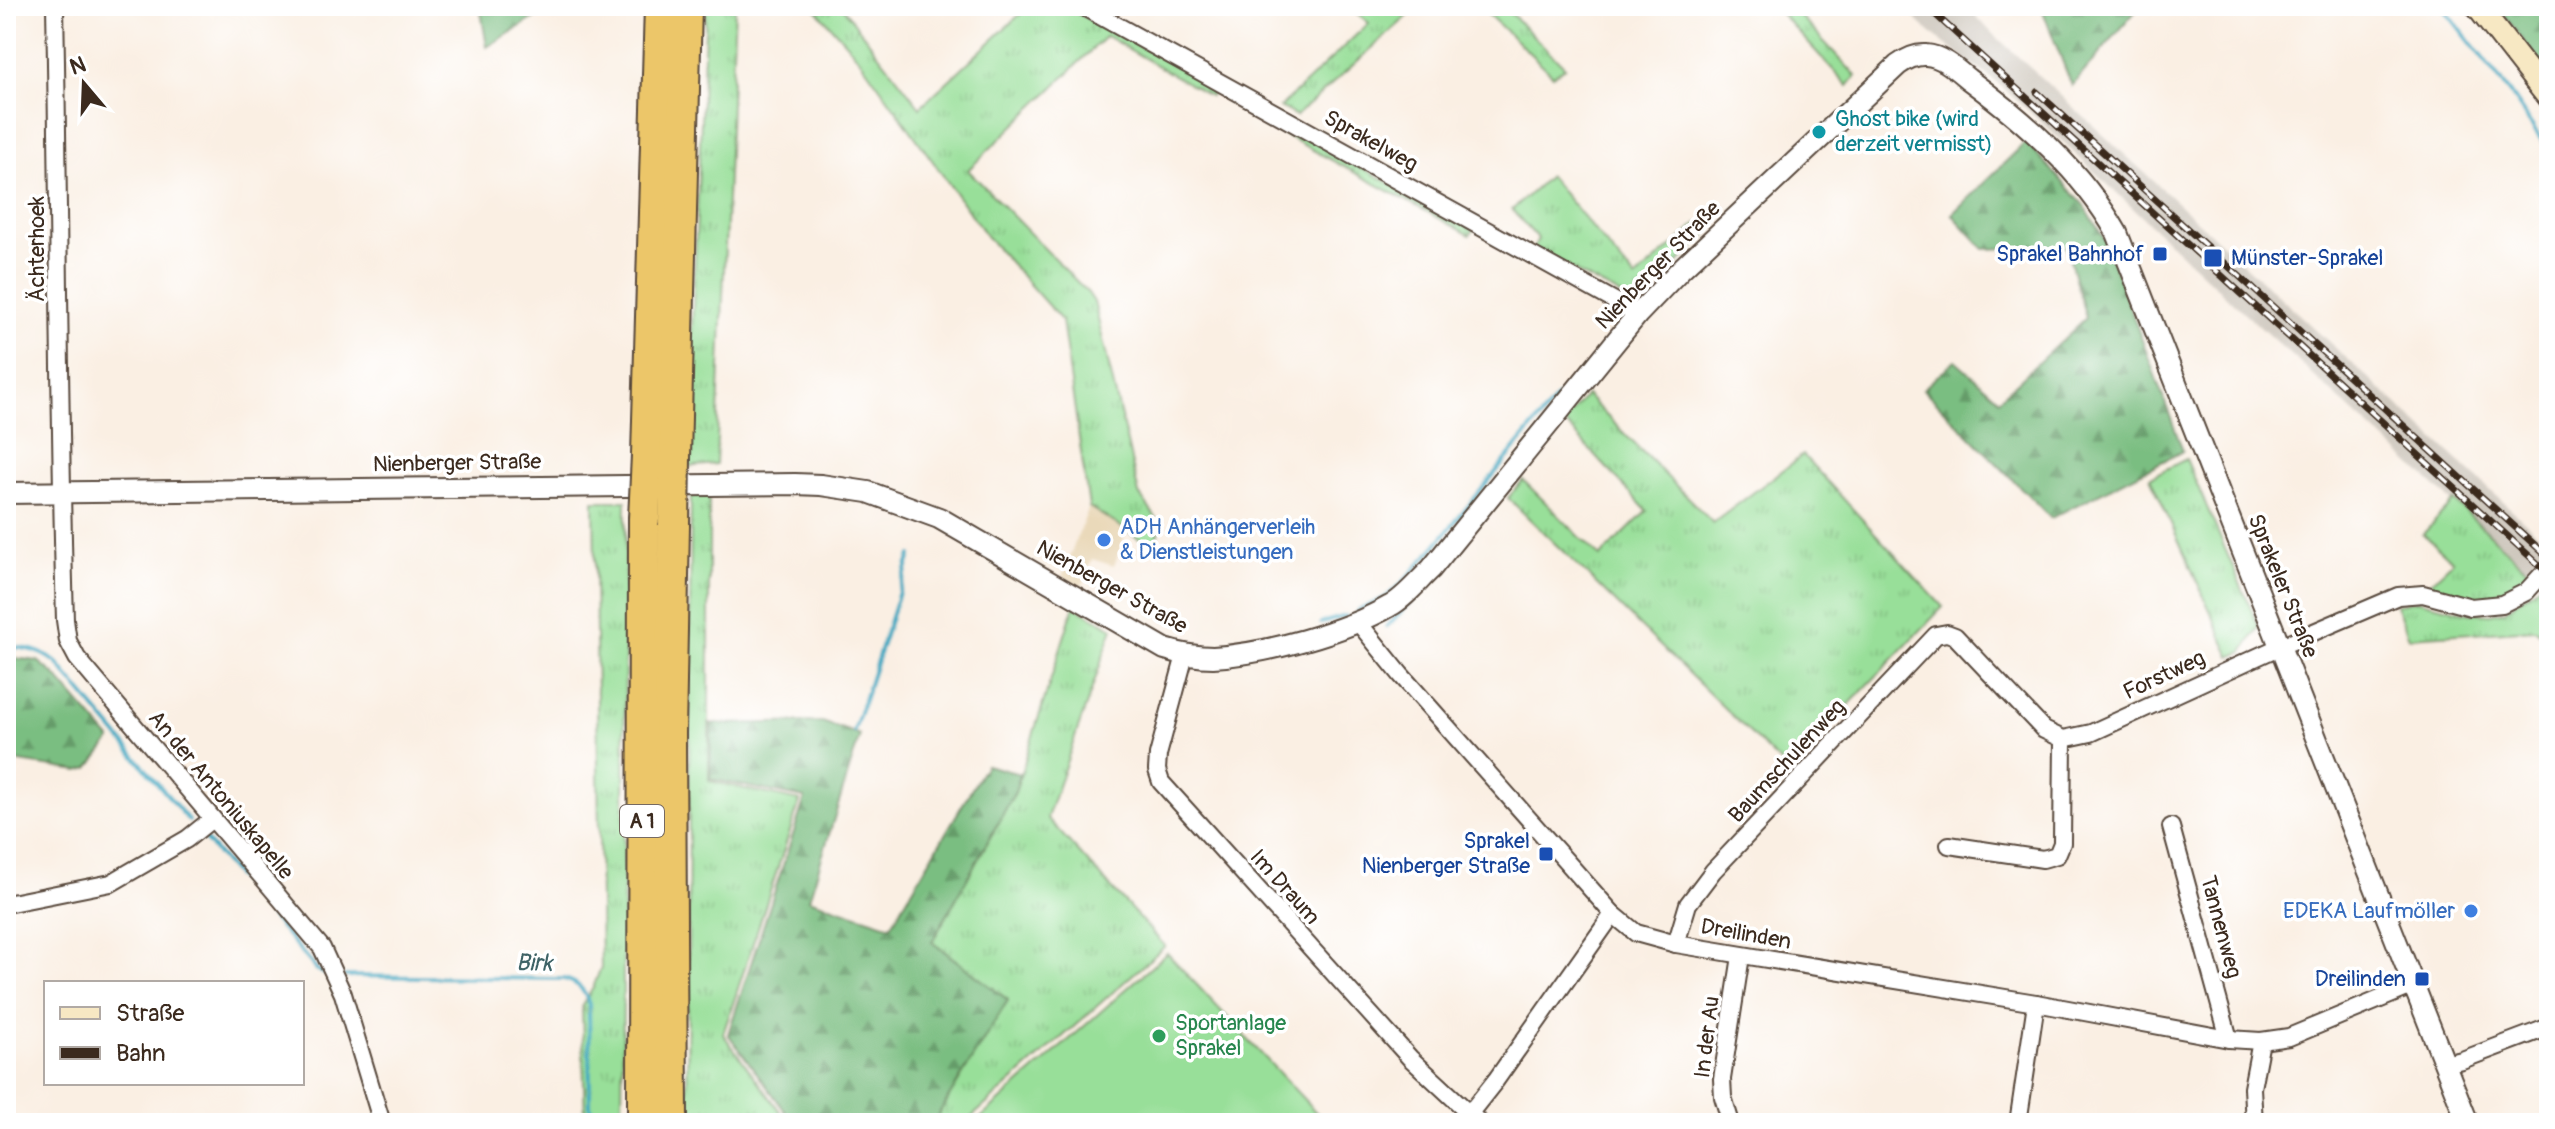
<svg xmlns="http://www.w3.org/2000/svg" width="2555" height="1129" font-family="Pangolin,sans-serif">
<defs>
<pattern id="grass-tufts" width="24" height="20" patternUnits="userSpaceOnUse" patternTransform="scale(2)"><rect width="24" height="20" fill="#98df99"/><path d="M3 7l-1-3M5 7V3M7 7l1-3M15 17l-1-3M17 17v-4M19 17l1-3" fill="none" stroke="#84c083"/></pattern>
<pattern id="forest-firs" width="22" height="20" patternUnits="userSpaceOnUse" patternTransform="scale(2)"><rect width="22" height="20" fill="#7abe81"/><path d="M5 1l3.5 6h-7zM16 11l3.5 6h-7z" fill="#659b69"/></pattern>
</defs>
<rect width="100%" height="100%" fill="#fff"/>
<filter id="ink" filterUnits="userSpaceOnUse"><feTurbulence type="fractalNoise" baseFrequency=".0125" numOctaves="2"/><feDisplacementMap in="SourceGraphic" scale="16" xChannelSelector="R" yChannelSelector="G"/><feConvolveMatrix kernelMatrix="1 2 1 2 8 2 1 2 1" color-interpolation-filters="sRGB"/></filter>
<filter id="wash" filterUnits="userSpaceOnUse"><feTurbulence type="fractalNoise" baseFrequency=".006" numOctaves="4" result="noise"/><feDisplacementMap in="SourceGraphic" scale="32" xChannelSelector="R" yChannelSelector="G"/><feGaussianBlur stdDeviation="1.8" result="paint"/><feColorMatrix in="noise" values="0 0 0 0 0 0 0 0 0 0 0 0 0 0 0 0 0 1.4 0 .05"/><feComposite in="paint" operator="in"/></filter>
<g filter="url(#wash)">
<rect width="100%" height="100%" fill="#faefe3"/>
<polygon fill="#ead9ba" points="1089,507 1126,532 1114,566 1092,559 1082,587 1062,576"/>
<polygon fill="#cac3b8" points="1901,6 1967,6 1990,31 2549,544 2549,557 2533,575 2240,309 2051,131 1995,81 1933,35"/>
<g fill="url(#grass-tufts)" stroke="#6a845c" stroke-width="2">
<polygon points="706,6 735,6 716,464 686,467"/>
<polygon points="813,6 841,6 920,107 1029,6 1064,6 1218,88 1210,96 1106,36 968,170 1088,293 1094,302 1139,494 1162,526 1153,547 1089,507 1062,321 987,237 859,58"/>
<polygon points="1348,6 1419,6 1296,116 1280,107 1369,23"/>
<polygon points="1479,6 1503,6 1565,67 1553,75"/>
<polygon points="1774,6 1791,6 1856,76 1848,86"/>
<polygon points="1281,123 1474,230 1470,235 1274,129"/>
<polygon points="1549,176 1635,279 1698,223 1708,233 1637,304 1533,250 1538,239 1512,210"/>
<polygon points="1586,395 1713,523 1803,455 1943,607 1787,769 1508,498 1523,480 1600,557 1647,511 1564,422"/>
<polygon points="2186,459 2259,627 2243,652 2231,657 2150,477"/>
<polygon points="691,489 709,489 709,781 800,801 723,1034 789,1123 687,1123"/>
<polygon points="594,501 626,501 622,1123 585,1123 582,1005 593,988 601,967"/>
<path d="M2454 501 2533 575C2495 606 2474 600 2430 589L2432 581 2453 561 2423 534Z"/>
<polygon points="2545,581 2549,585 2549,641 2536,629 2409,637 2396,605 2416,600 2471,613 2490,614 2504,611"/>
<polygon points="1074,606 1113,628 1047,818 1165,946 965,1123 933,1123 1008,1000 932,942 1015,792"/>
</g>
<g fill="url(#forest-firs)" stroke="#5a7450" stroke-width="2">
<polygon points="480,6 554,6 487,47"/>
<polygon points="2041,6 2140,6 2072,86"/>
<polygon points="2497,6 2549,6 2549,74"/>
<polygon points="2026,142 2083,204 2105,240 2183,451 2051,518 1923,389 1955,360 1999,399 2086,318 2066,246 1984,249 1952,214"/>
<polygon points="6,657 38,661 55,675 111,740 89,768 79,771 6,760"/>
<polygon points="822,722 860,735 809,899 891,926 986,765 1020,774 1015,792 932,942 1008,1000 933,1123 794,1123 728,1034 805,798 710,779 711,724"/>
</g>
<polygon fill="#98df99" stroke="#6a845c" stroke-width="2" points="1167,953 1326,1123 975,1123"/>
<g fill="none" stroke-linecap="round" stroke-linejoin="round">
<g stroke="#41a8c1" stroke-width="4">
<polyline points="2442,6 2509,92 2549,151"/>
<polyline points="1357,611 1386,597 1402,583 1432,550 1558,396"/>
<polyline points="1321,623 1346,616"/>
<polyline points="1387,626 1446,567"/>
<path d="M6 647C27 647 41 651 57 663L189 821"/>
<polyline points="854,731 911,555"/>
<polyline points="204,838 317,970 325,974"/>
<path d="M345 976 564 979C579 983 585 990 589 1005L590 1105 592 1113 601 1123"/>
</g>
</g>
</g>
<g filter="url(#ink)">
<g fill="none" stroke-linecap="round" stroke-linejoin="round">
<g stroke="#58483c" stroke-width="20">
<g id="minor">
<path d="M55 6C59 211 59 415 65 620L68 641 77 658 322 948 343 994 382 1123"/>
<polyline points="1082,6 1638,314"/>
<polyline points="1358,622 1401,675 1613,914 1636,933 1676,944 2036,1003 2229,1039 2261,1041 2289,1037 2414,985"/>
<polyline points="1185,655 1158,755 1157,770 1161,782 1410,1058 1480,1123"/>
<polyline points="2171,827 2229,1039"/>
<polyline points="1949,845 2043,859 2057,855 2062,843 2063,739"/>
<polyline points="6,904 111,883 187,839 212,819"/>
<polyline points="1676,944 1688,904 1713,871 1936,635 1947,633 1955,636 2044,730 2063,739 2091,733 2281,646 2398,596 2423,594 2471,607 2502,604 2526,592 2549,567"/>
<polyline points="2445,1064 2462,1060 2549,1027"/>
<polyline points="1462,1123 1496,1080 1613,914"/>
<polyline points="1731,1123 1723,1097 1722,1079 1741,956"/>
<polyline points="2018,1123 2036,1003"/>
<polyline points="2254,1123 2252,1088 2261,1041"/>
</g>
</g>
<g stroke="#58483c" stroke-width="24">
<path id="tertiary" d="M6 493 795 484 821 485 868 492 939 518 1165 649C1181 654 1196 657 1213 657 1265 654 1345 632 1390 606 1405 598 1418 581 1431 569L1638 314 1681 269 1898 65C1906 59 1915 54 1926 55 1942 56 1956 69 1968 79 2025 121 2082 171 2117 233L2468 1123"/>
</g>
<g stroke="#58483c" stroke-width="26">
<polyline id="secondary" points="2477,6 2549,98"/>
</g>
<g stroke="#58483c" stroke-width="34">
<g id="motorway">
<polyline points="647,455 660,6"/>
<polyline points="675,458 686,6"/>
<polyline points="643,1123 644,519"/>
<polyline points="672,1123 670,733 674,525"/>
</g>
</g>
<use href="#minor" stroke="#fff" stroke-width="16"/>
<use href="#tertiary" stroke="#fff" stroke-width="20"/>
<use href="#secondary" stroke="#f7e8c3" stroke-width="22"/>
<use href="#motorway" stroke="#ecc669" stroke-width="30"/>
<g stroke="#3b2a1e" stroke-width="7">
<g id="rail">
<polyline points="1926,6 2549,574"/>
<polyline points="2037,92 2549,558"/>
</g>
</g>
<use href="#rail" stroke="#fff" stroke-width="4" stroke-dasharray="12" stroke-linecap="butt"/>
<g stroke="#58483c" stroke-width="34" stroke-linecap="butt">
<g id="motorway-bridge">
<polyline points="644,519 647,455"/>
<polyline points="674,525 675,458"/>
</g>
</g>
<use href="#motorway-bridge" stroke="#ecc669" stroke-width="30"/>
</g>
</g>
<circle fill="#0f9aa8" stroke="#fff" stroke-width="3" cx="1819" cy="132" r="8"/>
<g fill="#1a4fb4" stroke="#fff" stroke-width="3">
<rect x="2152" y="246" width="16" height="16" rx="4"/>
<rect x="2203" y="248" width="20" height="20" rx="4"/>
<rect x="1538" y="846" width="16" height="16" rx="4"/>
<rect x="2414" y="971" width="16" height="16" rx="4"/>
</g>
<g fill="#3f7fe0" stroke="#fff" stroke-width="3">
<circle cx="1104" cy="540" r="8"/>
<circle cx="2471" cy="911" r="8"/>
</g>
<circle fill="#2e9e5b" stroke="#fff" stroke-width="3" cx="1159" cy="1036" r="8"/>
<g text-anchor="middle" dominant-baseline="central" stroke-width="7" stroke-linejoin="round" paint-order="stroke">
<rect fill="#fff" stroke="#766a62" stroke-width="2" x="620" y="805" width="44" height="32" rx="6"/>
<g font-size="20" font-weight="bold" fill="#3b2a1e">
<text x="642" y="821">A 1</text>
</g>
<g font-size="22" fill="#0d838f" stroke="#fff" text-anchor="start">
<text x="1835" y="119">Ghost bike (wird<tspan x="1835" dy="25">derzeit vermisst)</tspan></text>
</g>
<g font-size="22" fill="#3b2a1e" stroke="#fff">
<text transform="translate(1371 141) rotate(29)">Sprakelweg</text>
<text transform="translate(37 249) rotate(-90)">Ächterhoek</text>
<text transform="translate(1658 265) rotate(-46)">Nienberger Straße</text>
<text transform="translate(457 463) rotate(-1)">Nienberger Straße</text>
<text transform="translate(2283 586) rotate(68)">Sprakeler Straße</text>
<text transform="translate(1112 587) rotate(29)">Nienberger Straße</text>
<text transform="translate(2164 675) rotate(-25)">Forstweg</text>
<text transform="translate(1787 761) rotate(-47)">Baumschulenweg</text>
<text transform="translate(221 795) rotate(50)">An der Antoniuskapelle</text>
<text transform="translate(1285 887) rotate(48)">Im Draum</text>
<text transform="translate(2221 927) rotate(75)">Tannenweg</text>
<text transform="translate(1746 934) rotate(10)">Dreilinden</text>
<text transform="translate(1707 1037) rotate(-83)">In der Au</text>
</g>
<g font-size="22" fill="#164399" stroke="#fff" text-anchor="end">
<text x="2144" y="254">Sprakel Bahnhof</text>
<text x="2231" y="258" text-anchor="start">Münster-Sprakel</text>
<text x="1530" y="841">Sprakel<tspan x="1530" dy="25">Nienberger Straße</tspan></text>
<text x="2406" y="979">Dreilinden</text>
</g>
<g font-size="22" fill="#366cbe" stroke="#fff" text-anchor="start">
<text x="1120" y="527">ADH Anhängerverleih<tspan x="1120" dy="25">&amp; Dienstleistungen</tspan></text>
<text x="2455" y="911" text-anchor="end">EDEKA Laufmöller</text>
</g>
<g font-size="22" fill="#27864d" stroke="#fff" text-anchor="start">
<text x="1175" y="1023">Sportanlage<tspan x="1175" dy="25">Sprakel</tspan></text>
</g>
<g font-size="24" font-style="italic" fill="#3e6367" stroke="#fff">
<text transform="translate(534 963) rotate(1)">Birk</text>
</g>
</g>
<rect width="2555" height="1129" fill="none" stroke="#fff" stroke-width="32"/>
<rect x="44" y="981" width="260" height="104" fill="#ffffff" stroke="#b1aaa5" stroke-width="2"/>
<rect x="60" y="1007" width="40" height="12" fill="#f7e8c3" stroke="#b1aaa5" stroke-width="2"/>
<text x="116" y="1021" font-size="24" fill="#3b2a1e">Straße</text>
<rect x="60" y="1047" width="40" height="12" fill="#3b2a1e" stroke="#b1aaa5" stroke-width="2"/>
<text x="116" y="1061" font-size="24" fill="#3b2a1e">Bahn</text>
<g transform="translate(84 84) rotate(341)" stroke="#ffffff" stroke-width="6" paint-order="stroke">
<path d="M0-6L14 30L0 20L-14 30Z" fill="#3b2a1e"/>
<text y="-12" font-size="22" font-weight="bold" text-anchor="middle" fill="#3b2a1e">N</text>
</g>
</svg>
